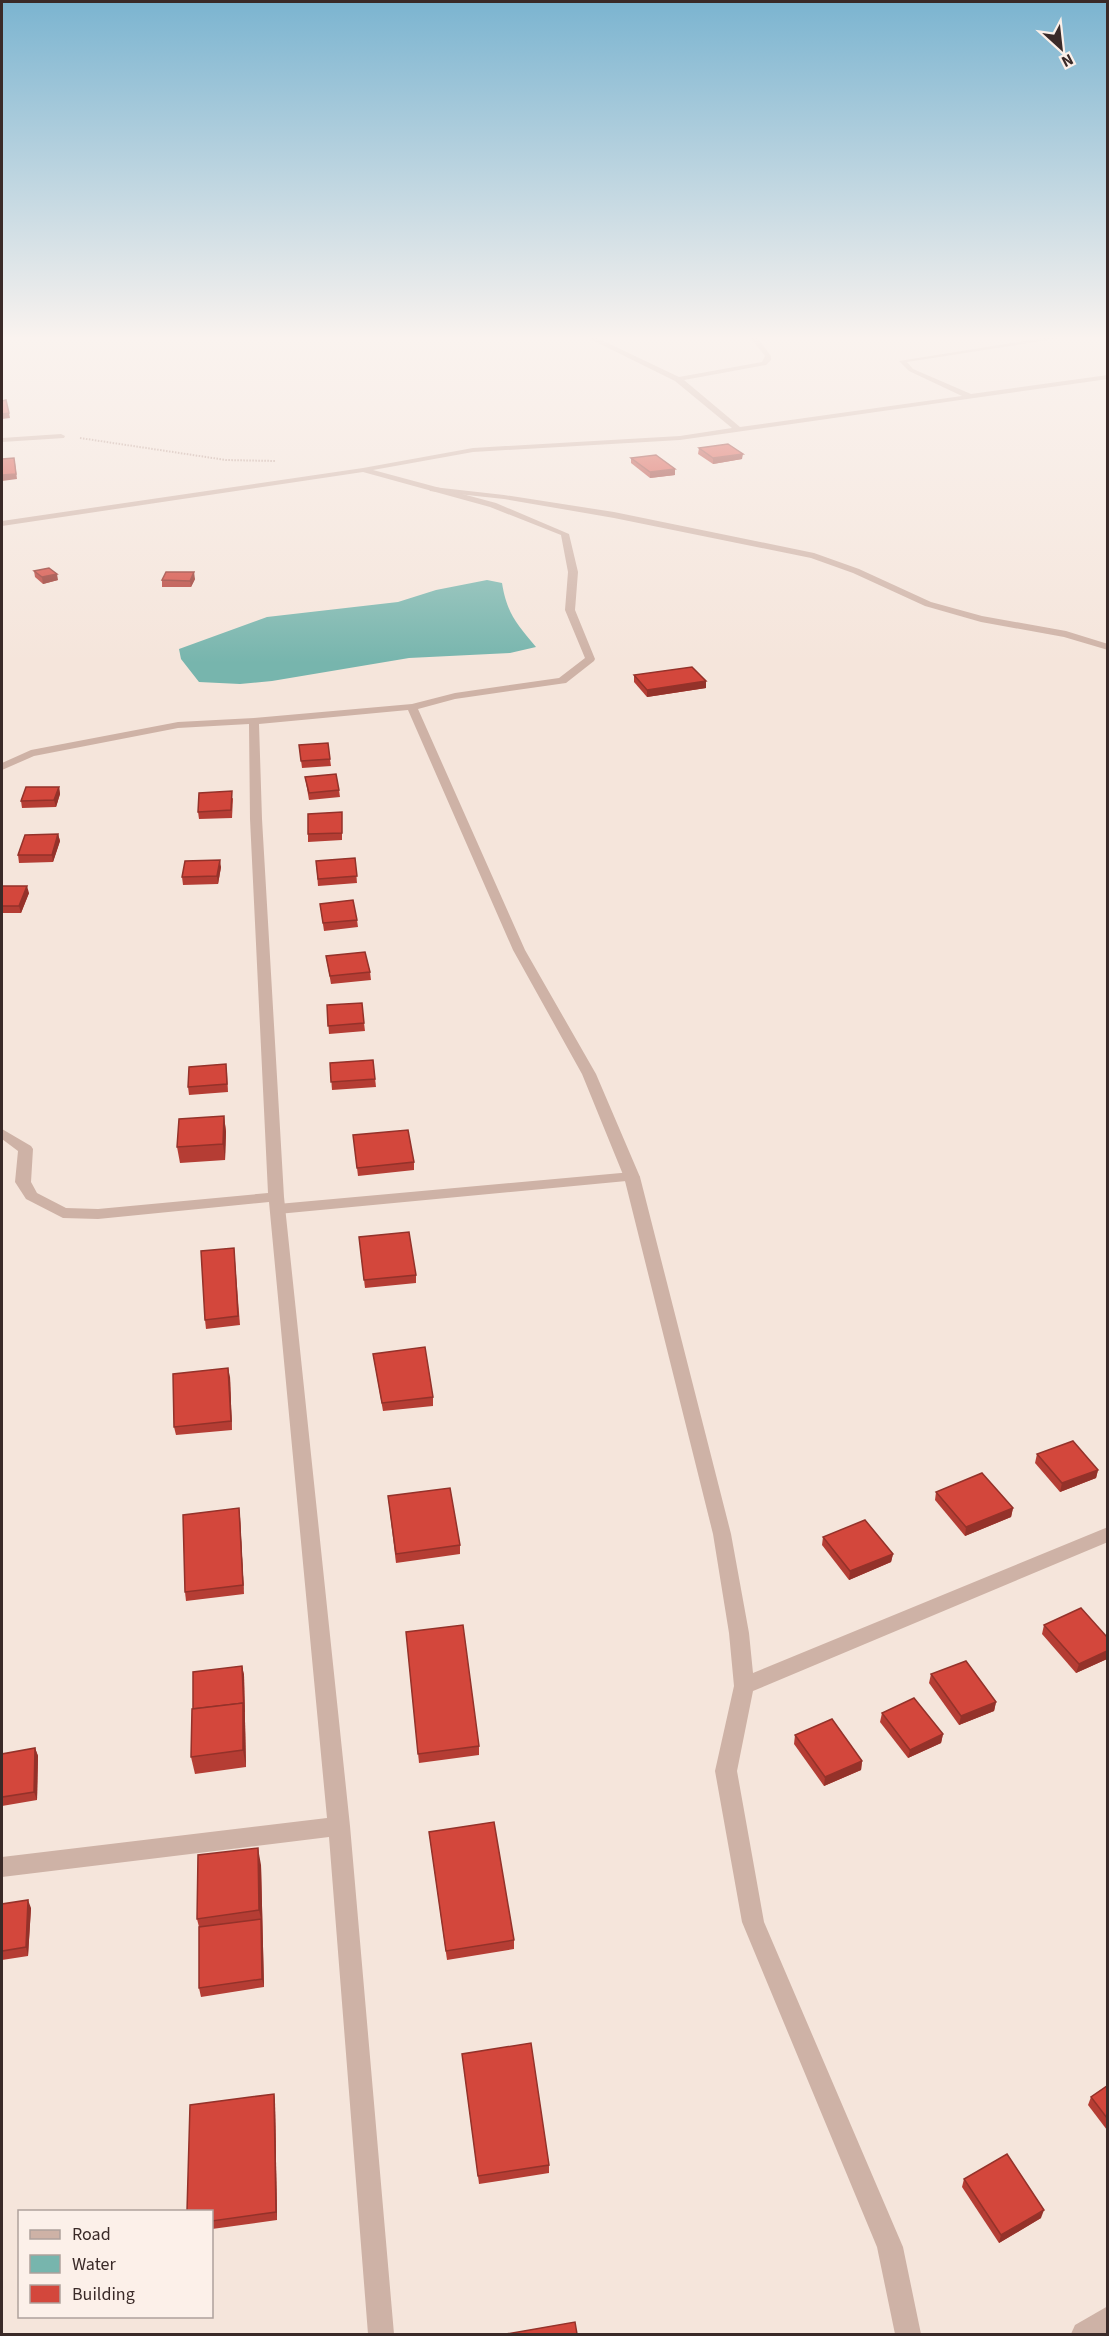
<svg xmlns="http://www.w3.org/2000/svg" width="1109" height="2336" font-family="'Source Sans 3',sans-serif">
<rect width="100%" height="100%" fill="#f5e5db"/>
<path fill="#77b5ad" d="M487 580 502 583C507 614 517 624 536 647L510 653 409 658 272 681 240 684 199 682 181 659 179 649 267 617 398 602 436 590Z"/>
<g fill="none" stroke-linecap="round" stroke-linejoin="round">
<polyline stroke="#ba9b90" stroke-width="2" stroke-dasharray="1.5 1.5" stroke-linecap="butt" points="80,438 226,460 275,461"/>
<g fill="#ceb2a6" fill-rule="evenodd">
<polygon points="433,487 504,495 614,512 814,553 859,569 931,602 982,616 1066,631 1108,644 1108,650 1064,637 981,622 925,606 853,573 811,558 614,518 504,499 430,491 429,489"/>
<polygon points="632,1172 637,1174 640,1177 637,1180 278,1214 270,1209 278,1204"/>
</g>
<g fill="#ceb2a6" fill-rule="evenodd">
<polygon points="584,336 593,336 679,377 762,362 765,356 749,336 756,336 771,356 771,360 766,365 684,380 740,427 962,396 909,371 899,361 1055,336 1074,336 907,362 913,369 971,394 1108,375 1108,379 680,440 473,452 373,470 496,503 569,534 578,572 575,610 595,659 594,661 566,683 455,699 418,709 525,950 596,1074 640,1177 731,1534 749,1633 753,1673 1108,1527 1108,1542 753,1691 737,1771 764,1922 903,2247 921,2334 895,2334 877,2247 742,1922 715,1771 734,1686 729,1633 713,1534 624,1177 582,1074 513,950 408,710 259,724 262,819 284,1197 350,1826 394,2334 368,2334 329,1837 2,1877 2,1857 327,1818 269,1202 98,1219 63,1218 26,1199 15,1182 18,1151 2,1139 2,1129 31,1146 33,1149 31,1182 37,1193 66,1208 98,1209 268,1193 250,819 249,724 178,728 34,756 2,770 2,763 31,750 178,722 254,718 412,704 455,693 559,678 585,658 565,610 568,572 561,535 490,507 363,472 2,526 2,521 363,468 473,448 680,436 732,428 675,381"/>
<polygon points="61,434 65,436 64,438 2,442 2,438"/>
<polygon points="1108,2306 1108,2334 1071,2334 1075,2325"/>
</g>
</g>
<g fill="#b53d34">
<polygon points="699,448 742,459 713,464 698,454"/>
<polygon points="631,458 675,475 650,478 631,463"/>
<polygon points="34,571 58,580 43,584 35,577"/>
<polygon points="195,579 191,587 162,587 162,580"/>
<polygon points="634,675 706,681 706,688 647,697 634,682"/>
<polygon points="299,745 330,759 331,766 302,768"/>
<polygon points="305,777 339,790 340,797 309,800"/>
<polygon points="59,787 60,794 56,807 22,808 21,801"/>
<polygon points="233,798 232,818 199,819 198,812"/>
<polygon points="342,819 342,840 308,842 308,834"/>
<polygon points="58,834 60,841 53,862 19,863 18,855"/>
<polygon points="355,858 357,883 318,886 316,861"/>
<polygon points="221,867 218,884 183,885 182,877"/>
<polygon points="2,886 29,893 21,913 2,913"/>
<polygon points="320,904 357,920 358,927 324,931"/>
<polygon points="326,956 370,972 371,980 331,984"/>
<polygon points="327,1005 364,1023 365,1031 329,1034"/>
<polygon points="373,1060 376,1087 332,1090 330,1063"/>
<polygon points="227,1072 228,1092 189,1095 188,1087"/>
<polygon points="224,1116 226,1132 225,1160 180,1163 177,1147"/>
<polygon points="354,1143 414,1162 414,1170 358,1176"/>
<polygon points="359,1237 416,1275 416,1283 365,1288"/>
<polygon points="234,1248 240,1325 206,1329 205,1320"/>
<polygon points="373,1354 433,1397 433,1406 383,1411"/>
<polygon points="230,1377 232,1430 176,1435 174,1427"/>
<polygon points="1037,1454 1098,1470 1096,1478 1060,1492 1035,1463"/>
<polygon points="936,1492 1013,1508 1011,1517 965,1536 935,1500"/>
<polygon points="388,1496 460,1545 460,1554 396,1563"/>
<polygon points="239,1508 240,1517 244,1594 186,1601 185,1592"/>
<polygon points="823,1537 893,1554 891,1562 849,1580 822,1545"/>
<polygon points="1044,1625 1107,1637 1107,1659 1076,1673 1042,1634"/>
<polygon points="406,1632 479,1746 479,1755 419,1763"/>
<polygon points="242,1666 244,1675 246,1767 195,1774 191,1757 193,1709"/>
<polygon points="931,1674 996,1702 994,1711 959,1725 929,1683"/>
<polygon points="882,1713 943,1734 941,1743 908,1758 880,1722"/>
<polygon points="795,1735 862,1761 861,1770 824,1786 794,1744"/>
<polygon points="35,1748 38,1756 37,1800 2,1806 2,1754"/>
<polygon points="429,1832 514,1940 514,1949 447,1960"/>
<polygon points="261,1865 264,1987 201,1997 199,1988 199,1927 197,1919"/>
<polygon points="2,1904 31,1908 28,1956 2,1960"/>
<polygon points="462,2054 549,2165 549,2173 479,2184"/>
<polygon points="1107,2086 1107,2130 1088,2105 1091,2097"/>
<polygon points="274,2094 275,2102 277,2220 212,2229 212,2211"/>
<polygon points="964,2179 1041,2218 999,2243 962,2187"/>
</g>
<g fill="#94322a">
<polygon points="9,413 10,418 2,419 2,414"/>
<polygon points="743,454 742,459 713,464 713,458"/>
<polygon points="15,463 17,479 2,481 2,475"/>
<polygon points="675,469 675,475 650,478 650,472"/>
<polygon points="194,572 195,579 191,587 190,581"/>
<polygon points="57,574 58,580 43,584 42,577"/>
<polygon points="706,681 706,688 647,697 647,690"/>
<polygon points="59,787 60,794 56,807 54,800"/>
<polygon points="58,834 60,841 53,862 52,855"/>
<polygon points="220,860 221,867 218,884 217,876"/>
<polygon points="27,886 29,893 21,913 19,906"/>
<polygon points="224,1116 226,1132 225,1160 223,1144"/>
<polygon points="228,1368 230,1377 232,1430 231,1421"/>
<polygon points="1098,1470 1096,1478 1060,1492 1062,1483"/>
<polygon points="239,1508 240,1517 244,1594 243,1585"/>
<polygon points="1013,1508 1011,1517 965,1536 966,1527"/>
<polygon points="893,1554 891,1562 849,1580 850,1571"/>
<polygon points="1107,1651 1107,1659 1076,1673 1079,1664"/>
<polygon points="242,1666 244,1675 246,1767 243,1750"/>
<polygon points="996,1702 994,1711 959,1725 961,1716"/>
<polygon points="943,1734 941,1743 908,1758 910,1750"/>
<polygon points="35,1748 38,1756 37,1800 34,1792"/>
<polygon points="862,1761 861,1770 824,1786 825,1777"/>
<polygon points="258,1848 261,1865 264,1987 262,1979 261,1919 259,1910"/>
<polygon points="28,1900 31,1908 28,1956 26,1947"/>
<polygon points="274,2094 275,2102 277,2220 276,2212"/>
<polygon points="1044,2210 1041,2218 999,2243 1001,2235"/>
</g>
<g fill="#d3473c" stroke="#94322a" stroke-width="1.5">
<polygon points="6,400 9,413 2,414 2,401"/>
<polygon points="728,444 743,454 713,458 699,448"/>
<polygon points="656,455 675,469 650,472 631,458"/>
<polygon points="14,458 16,474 2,475 2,459"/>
<polygon points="49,568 57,574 42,577 34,571"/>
<polygon points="166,572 194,572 190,581 162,580"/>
<polygon points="692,667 706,681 647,690 634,675"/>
<polygon points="328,743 330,759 301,761 299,745"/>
<polygon points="336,774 339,790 309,793 305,777"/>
<polygon points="26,787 59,787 54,800 21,801"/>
<polygon points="232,791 231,810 198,812 199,793"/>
<polygon points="342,812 342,833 308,834 308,814"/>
<polygon points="58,834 52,855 18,855 25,835"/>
<polygon points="355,858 357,876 318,879 316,861"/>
<polygon points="220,860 217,876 182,877 185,861"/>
<polygon points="2,886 27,886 19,906 2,906"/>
<polygon points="353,900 357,920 323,923 320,904"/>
<polygon points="365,952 370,972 330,976 326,956"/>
<polygon points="362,1003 364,1023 328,1026 327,1005"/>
<polygon points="373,1060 375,1079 331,1082 330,1063"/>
<polygon points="226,1064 227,1084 188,1087 189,1067"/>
<polygon points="224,1116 223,1144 177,1147 179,1119"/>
<polygon points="408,1130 414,1162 357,1168 353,1135"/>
<polygon points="409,1232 416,1275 364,1280 359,1237"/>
<polygon points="234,1248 238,1316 205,1320 201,1251"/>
<polygon points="425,1347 433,1397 382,1403 373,1354"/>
<polygon points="228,1368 231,1421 174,1427 173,1374"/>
<polygon points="1073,1441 1098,1470 1062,1483 1037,1454"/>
<polygon points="982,1473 1013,1508 966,1527 936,1492"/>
<polygon points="450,1488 460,1545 396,1554 388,1496"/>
<polygon points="239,1508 243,1585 185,1592 183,1515"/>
<polygon points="865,1520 893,1554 850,1571 823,1537"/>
<polygon points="1081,1608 1107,1637 1107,1651 1079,1664 1044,1625"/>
<polygon points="463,1625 479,1746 418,1754 406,1632"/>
<polygon points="966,1661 996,1702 961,1716 931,1674"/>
<polygon points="242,1666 244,1712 243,1703 193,1709 193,1672"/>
<polygon points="914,1698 943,1734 910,1750 882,1713"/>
<polygon points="243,1703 243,1750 191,1757 192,1709"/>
<polygon points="832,1719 862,1761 825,1777 795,1735"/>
<polygon points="35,1748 34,1792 2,1797 2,1754"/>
<polygon points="494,1822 514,1940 446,1951 429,1832"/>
<polygon points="258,1848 259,1910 197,1919 198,1855"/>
<polygon points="28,1900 26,1947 2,1951 2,1904"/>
<polygon points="261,1919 262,1979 199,1988 199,1927"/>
<polygon points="531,2043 549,2165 478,2176 462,2054"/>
<polygon points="1107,2086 1107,2118 1091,2097"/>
<polygon points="274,2094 276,2212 212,2221 212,2211 187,2211 190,2105"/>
<polygon points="1007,2154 1044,2210 1001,2235 964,2179"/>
<polygon points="575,2322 577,2334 506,2334"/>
</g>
<linearGradient id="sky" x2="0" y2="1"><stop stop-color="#7bb4d0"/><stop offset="0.51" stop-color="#faf3ef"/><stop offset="1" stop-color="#faf3ef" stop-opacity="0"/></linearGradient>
<rect width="1109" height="663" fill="url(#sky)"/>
<rect width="1109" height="2336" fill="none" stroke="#3a2a28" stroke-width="6"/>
<rect x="18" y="2210" width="195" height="108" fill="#fcf0e9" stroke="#aea19c" stroke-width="1.5"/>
<rect x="30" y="2230" width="30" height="9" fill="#ceb2a6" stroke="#aea19c" stroke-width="1.5"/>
<text x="72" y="2240" font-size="18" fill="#3a2a28">Road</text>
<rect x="30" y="2255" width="30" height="18" fill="#77b5ad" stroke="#aea19c" stroke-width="1.5"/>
<text x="72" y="2270" font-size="18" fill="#3a2a28">Water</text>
<rect x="30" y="2285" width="30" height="18" fill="#d3473c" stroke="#aea19c" stroke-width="1.5"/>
<text x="72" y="2300" font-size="18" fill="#3a2a28">Building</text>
<g transform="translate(1061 48) rotate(153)" stroke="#fcf0e9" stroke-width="4.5" paint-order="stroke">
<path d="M0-4.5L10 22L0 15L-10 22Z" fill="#3a2a28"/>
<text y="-9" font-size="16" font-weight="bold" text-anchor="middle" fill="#3a2a28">N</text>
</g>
</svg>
